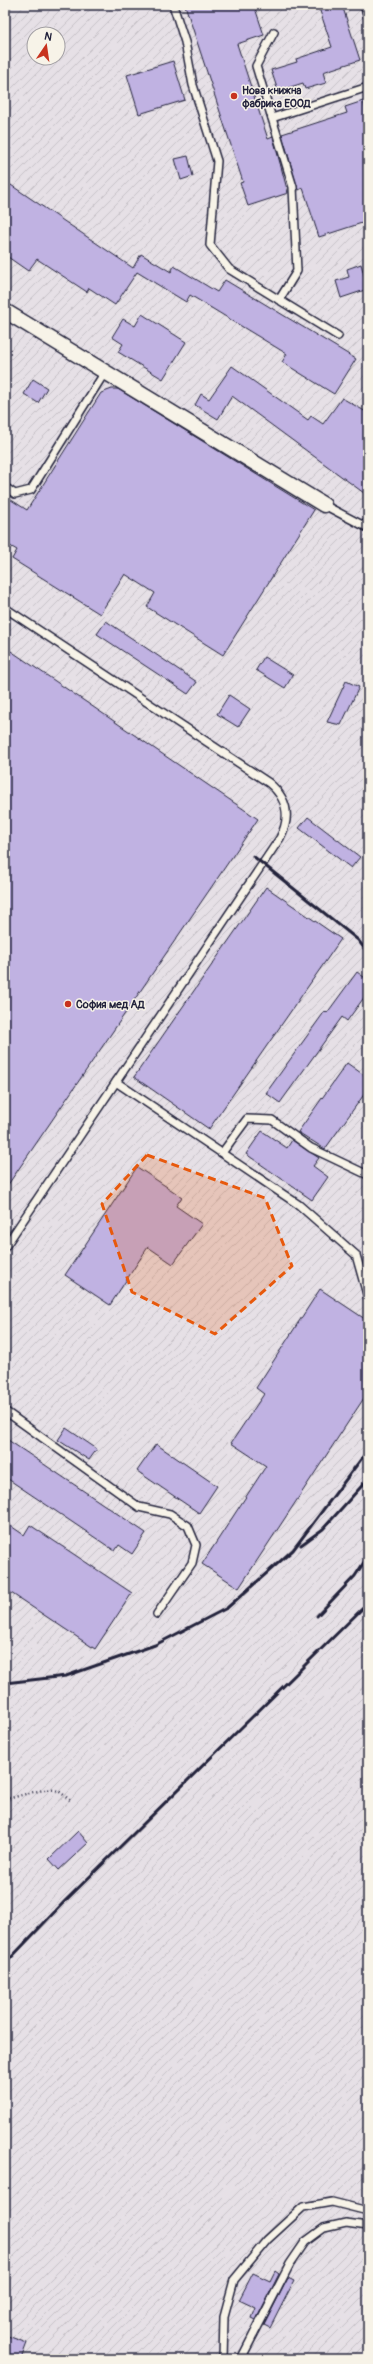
<svg xmlns="http://www.w3.org/2000/svg" width="373" height="2364" font-family="Pangolin,sans-serif">
<defs>
<pattern id="industrial-furrows" width="10" height="10" patternUnits="userSpaceOnUse"><rect width="10" height="10" fill="#e6e0e6"/><path d="M-1 1l2-2M0 10L10 0M9 11l2-2" fill="none" stroke="#c5c0c6"/></pattern>
</defs>
<rect width="100%" height="100%" fill="#f7f3e8"/>
<filter id="ink" filterUnits="userSpaceOnUse"><feTurbulence type="fractalNoise" baseFrequency=".025" numOctaves="2"/><feDisplacementMap in="SourceGraphic" scale="8" xChannelSelector="R" yChannelSelector="G"/><feConvolveMatrix kernelMatrix="1 2 1 2 8 2 1 2 1" color-interpolation-filters="sRGB"/></filter>
<g filter="url(#ink)">
<path fill="url(#industrial-furrows)" fill-rule="evenodd" d="M5 5H368V2359H5ZM34 34H58V58H34Z"/>
<g fill="#c0b2e2" stroke="#22223b">
<polygon points="185,5 254,5 264,35 237,44 268,139 273,137 288,193 248,206 240,183 243,182"/>
<polygon points="318,5 342,5 360,60 323,72 326,83 305,89 303,83 278,91 271,70 297,62 296,59 332,47"/>
<polygon points="173,61 185,100 139,114 127,75"/>
<polygon points="363,101 368,116 368,221 319,237 303,188 298,190 282,134 347,113 345,107"/>
<polygon points="188,156 193,176 181,180 175,159"/>
<polygon points="5,181 133,268 141,254 171,272 174,266 217,292 225,280 356,359 334,394 282,362 287,354 190,295 186,302 137,272 115,305 89,288 87,292 37,259 28,271 5,255"/>
<polygon points="361,264 368,289 341,298 336,281 349,277 347,269"/>
<polygon points="142,314 186,342 163,379 118,352 123,344 112,337 123,319 135,326"/>
<polygon points="232,366 308,420 311,416 323,424 342,398 368,413 368,496 232,396 218,419 195,405 201,394 209,399"/>
<polygon points="33,379 47,388 38,403 24,394"/>
<polygon points="112,389 118,389 314,510 223,655 147,607 155,593 125,574 100,614 12,559 17,550 5,543 5,496 27,510 101,393"/>
<polygon points="106,621 197,682 188,694 97,634"/>
<polygon points="5,647 258,819 5,1189"/>
<polygon points="264,657 293,675 285,688 256,670"/>
<polygon points="346,681 359,687 341,725 327,722"/>
<polygon points="229,695 250,709 238,727 217,714"/>
<polygon points="308,817 360,857 351,868 299,828"/>
<polygon points="266,887 341,939 209,1129 134,1077"/>
<polygon points="357,972 368,980 368,992 347,1021 342,1017 280,1103 266,1093 325,1011 327,1013"/>
<polygon points="347,1063 368,1078 368,1089 325,1149 298,1132"/>
<polygon points="262,1131 287,1148 292,1140 319,1158 313,1166 328,1177 312,1200 246,1154"/>
<polygon points="137,1167 182,1197 176,1206 202,1224 173,1264 148,1247 110,1305 65,1275"/>
<polygon points="320,1289 368,1321 368,1392 239,1588 202,1564 266,1466 231,1443 264,1394 256,1388"/>
<polygon points="66,1428 97,1449 89,1460 58,1440"/>
<polygon points="5,1438 146,1533 132,1554 119,1545 115,1551 5,1477"/>
<polygon points="156,1444 217,1486 199,1513 137,1471"/>
<polygon points="5,1522 24,1535 30,1525 132,1593 95,1649 5,1589"/>
<polygon points="78,1831 88,1843 59,1870 49,1859"/>
<polygon points="275,2271 279,2274 256,2320 252,2318 256,2308 239,2300 253,2273 270,2281"/>
<polygon points="288,2278 294,2281 270,2328 264,2325"/>
<polygon points="5,2335 27,2343 21,2359 5,2359"/>
</g>
<g fill="none" stroke-linecap="round" stroke-linejoin="round">
<g stroke="#22223b" stroke-width="10">
<g id="lane">
<polyline points="173,5 185,42 193,85 217,161 210,245 229,269 338,336"/>
<polyline points="364,5 368,17"/>
<polyline points="274,32 256,66 293,187 297,271 279,300"/>
<polyline points="272,118 368,87"/>
<polyline points="5,487 15,494 31,490 105,372"/>
<polyline points="324,505 368,528"/>
<path d="M5 608 269 783C288 799 291 817 280 838L5 1247"/>
<polyline points="116,1082 299,1205 356,1255 368,1298"/>
<polyline points="222,1153 247,1119 272,1120 311,1148 368,1175"/>
<polyline points="5,1411 139,1507 170,1514 188,1526 196,1545 192,1563 157,1614"/>
<polyline points="223,2359 224,2317 234,2280 267,2240 303,2207 332,2202 368,2211"/>
<polyline points="241,2359 290,2264 305,2242 324,2228 346,2223 368,2226"/>
</g>
</g>
<g stroke="#22223b" stroke-width="17">
<polyline id="street" points="5,311 324,505"/>
</g>
<path stroke="#22223b" stroke-width="2.5" stroke-dasharray="1 3" stroke-linecap="butt" d="M5 1799C19 1797 46 1786 58 1791 62 1793 67 1798 71 1801"/>
<use href="#lane" stroke="#f7f3e8" stroke-width="7"/>
<use href="#street" stroke="#f7f3e8" stroke-width="14"/>
<g stroke="#22223b" stroke-width="3">
<polyline points="253,856 358,940 368,953"/>
<polyline points="301,1545 323,1529 368,1479"/>
<polyline points="317,1616 355,1576 368,1556"/>
<polyline points="5,1683 66,1676 155,1645 227,1608 293,1550 368,1450"/>
<polyline points="5,1964 65,1901 368,1603"/>
</g>
</g>
</g>
<path fill="#e8590c" fill-opacity="0.2" stroke="#e8590c" stroke-width="3" stroke-dasharray="8 5" stroke-linejoin="round" d="M147 1155 265 1198 292 1266 215 1334 132 1292 102 1204Z"/>
<g fill="#c8321e" stroke="#f7f3e8" stroke-width="1.5">
<circle cx="234" cy="96" r="4"/>
<circle cx="68" cy="1004" r="4"/>
</g>
<g text-anchor="middle" dominant-baseline="central" stroke-width="3" stroke-linejoin="round" paint-order="stroke">
<g font-size="11" font-weight="bold" fill="#22223b" stroke="#f7f3e8" text-anchor="start">
<text x="242" y="90">Нова книжна<tspan x="242" dy="13">фабрика ЕООД</tspan></text>
<text x="76" y="1004">София мед АД</text>
</g>
</g>
<rect width="373" height="2364" fill="none" stroke="#f7f3e8" stroke-width="20"/>
<rect x="10" y="10" width="353" height="2344" fill="none" stroke="#22223b" stroke-width="1.5" filter="url(#ink)"/>
<g transform="translate(46 46) rotate(13)"><circle r="19" fill="#f7f3e8" stroke="#a29fa3"/>
<path d="M0-3L7 15L0 10L-7 15Z" fill="#c8321e"/>
<text y="-6" font-size="11" font-weight="bold" text-anchor="middle" fill="#22223b">N</text>
</g>
</svg>
